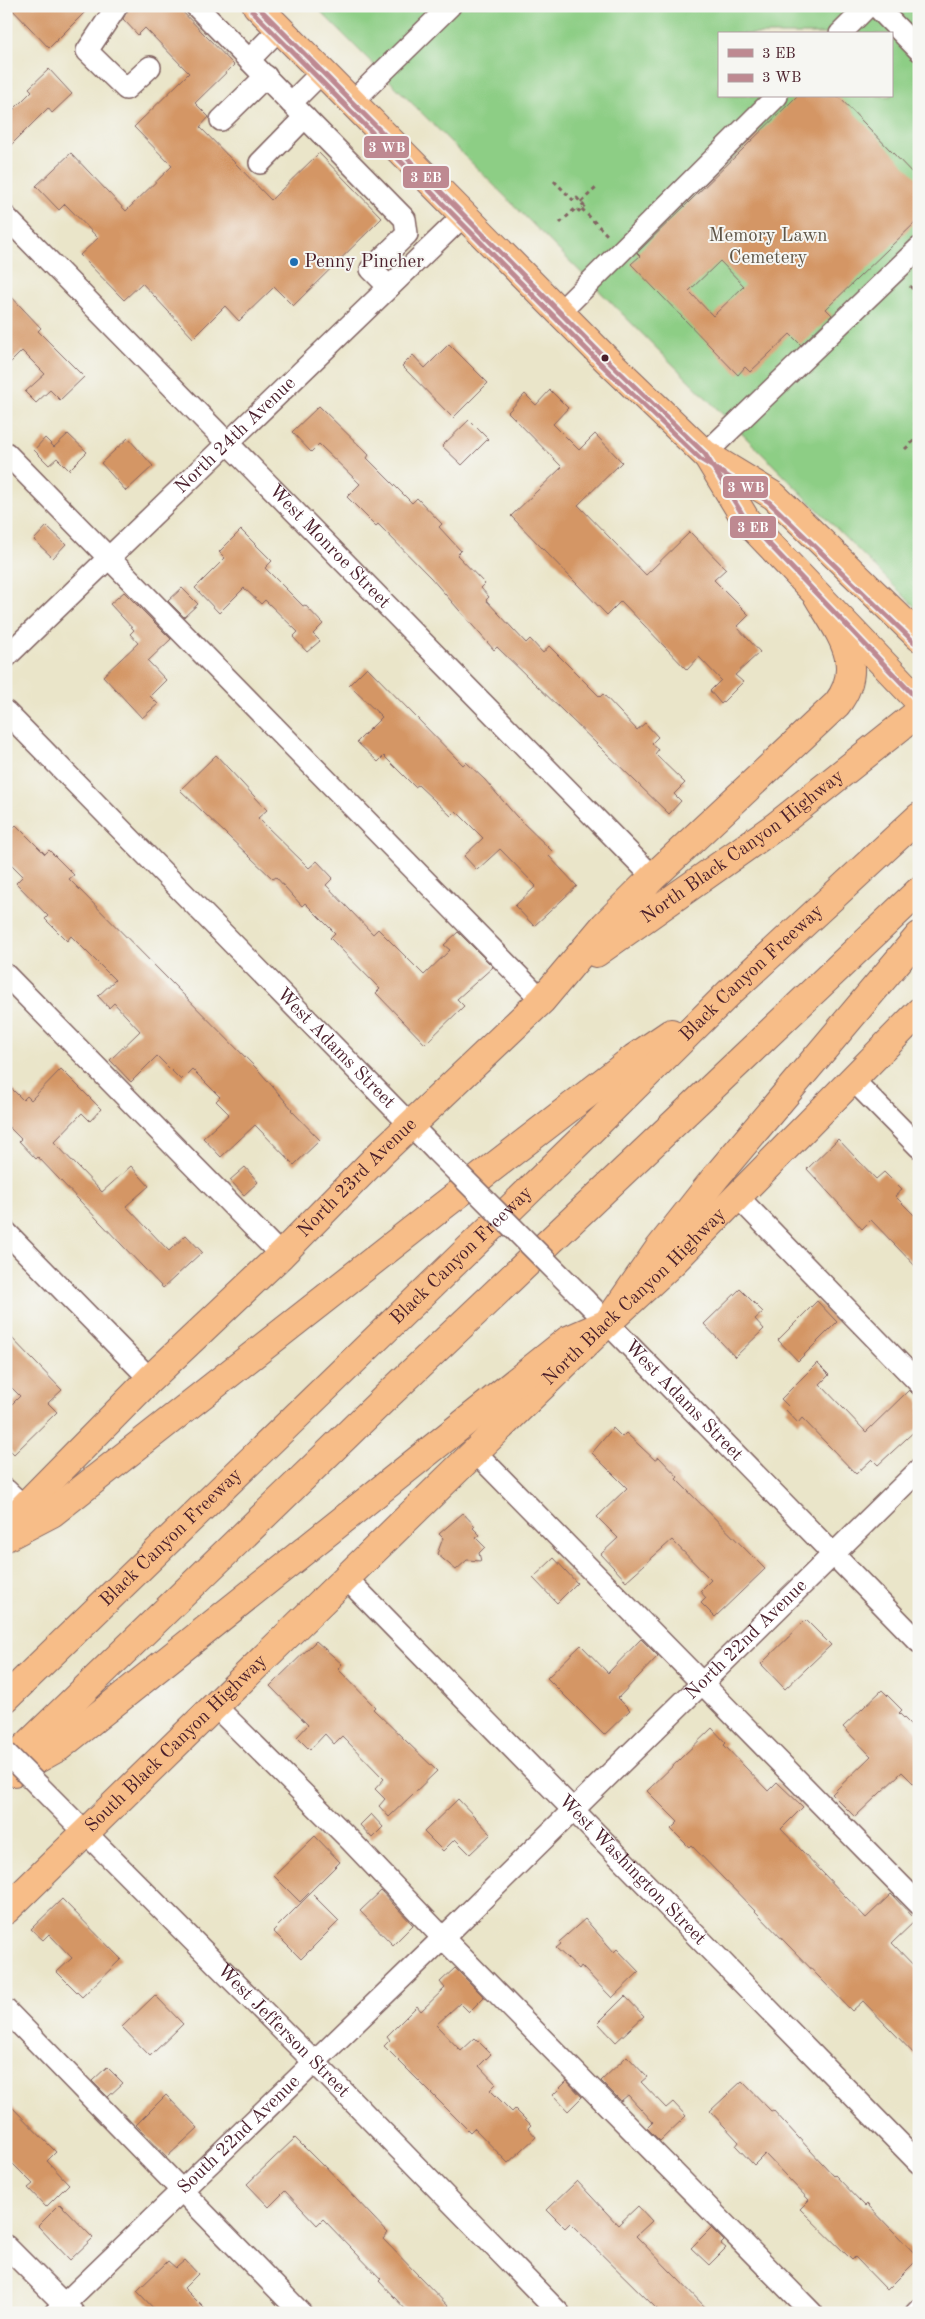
<svg xmlns="http://www.w3.org/2000/svg" width="925" height="2319" font-family="'Old Standard TT',serif">
<rect width="100%" height="100%" fill="#f6f6f2"/>
<filter id="ink" filterUnits="userSpaceOnUse"><feTurbulence type="fractalNoise" baseFrequency=".02" numOctaves="2"/><feDisplacementMap in="SourceGraphic" scale="10" xChannelSelector="R" yChannelSelector="G"/><feConvolveMatrix kernelMatrix="1 2 1 2 8 2 1 2 1" color-interpolation-filters="sRGB"/></filter>
<filter id="wash" filterUnits="userSpaceOnUse"><feTurbulence type="fractalNoise" baseFrequency=".0096" numOctaves="4" result="noise"/><feDisplacementMap in="SourceGraphic" scale="20" xChannelSelector="R" yChannelSelector="G"/><feGaussianBlur stdDeviation="1.12" result="paint"/><feColorMatrix in="noise" values="0 0 0 0 0 0 0 0 0 0 0 0 0 0 0 0 0 1.4 0 .05"/><feComposite in="paint" operator="in"/></filter>
<g filter="url(#wash)">
<rect width="100%" height="100%" fill="#eae5c9"/>
<path fill="#8dce85" stroke="#6c7658" fill-rule="evenodd" d="M315 6H919V611ZM719 34H891V96H719Z"/>
<g id="blocks">
<g fill="#d49665" fill-rule="evenodd">
<polygon points="9,6 91,6 49,48"/>
<polygon points="129,6 177,6 234,65 195,103 209,117 200,127 271,200 319,153 382,218 293,306 274,287 239,321 225,306 193,338 142,283 124,300 80,255 98,238 65,204 59,210 36,186 71,153 126,211 172,166 134,127 189,73 145,28 138,35 123,19"/>
<polygon points="49,69 72,94 52,113 48,108 6,150 6,117 32,91 29,88"/>
<path d="M797 96H838L919 180V219L826 309 832 315 801 345 790 334 750 372 745 367 738 375 631 264 640 256 637 253ZM720 261 744 286 713 316 689 291Z"/>
<polygon points="6,291 41,328 38,331 84,377 60,400 50,390 36,403 25,392 45,374 22,351 6,367"/>
<polygon points="449,344 488,383 453,418 402,366 413,355 425,368"/>
<polygon points="550,390 568,408 553,424 579,450 595,434 622,462 578,505 646,575 690,532 726,569 714,580 749,615 737,627 760,652 735,675 743,682 721,704 710,691 721,680 699,657 687,670 621,601 607,615 511,516 562,467 508,412 525,394 536,405"/>
<polygon points="319,406 369,455 367,458 412,503 417,498 442,524 439,527 461,551 457,555 485,584 481,588 489,597 486,600 526,643 530,639 543,653 549,646 600,697 603,694 637,730 645,723 658,737 652,743 658,750 655,754 685,783 674,794 681,801 669,814 497,647 494,650 431,578 378,524 376,526 347,497 360,484 319,444 311,452 292,432"/>
<polygon points="469,420 488,439 462,465 442,446"/>
<polygon points="68,434 87,452 69,470 57,458 49,465 34,450 45,438 54,447"/>
<polygon points="128,438 153,466 126,491 101,463"/>
<polygon points="47,526 66,544 53,558 34,540"/>
<polygon points="241,530 272,561 265,568 303,606 305,605 323,624 313,634 320,641 307,652 293,637 298,632 265,600 261,604 244,588 219,613 195,588 225,558 219,552"/>
<polygon points="182,588 198,604 184,617 168,601"/>
<polygon points="124,592 171,639 148,661 166,680 150,696 158,704 142,718 103,676 138,643 130,634 134,630 110,604"/>
<polygon points="367,667 463,765 466,762 485,780 516,816 552,851 548,855 577,886 534,926 515,906 536,886 500,849 477,870 464,856 483,838 456,811 451,816 418,785 415,787 384,756 378,762 357,742 382,717 349,685"/>
<polygon points="216,755 267,810 258,818 309,868 317,861 333,878 326,885 373,934 378,929 424,975 450,950 444,945 458,932 493,967 457,999 464,1006 425,1044 376,993 380,989 330,938 335,933 305,903 302,906 276,877 273,879 180,790"/>
<polygon points="16,825 45,854 49,850 74,875 69,879 260,1072 292,1109 291,1110 320,1140 294,1165 255,1125 221,1157 203,1138 229,1114 216,1101 220,1097 192,1069 181,1080 157,1056 131,1082 110,1060 140,1031 114,1003 109,1008 98,996 115,980 71,936 67,941 45,919 48,916 16,883 23,876 6,859 6,835"/>
<polygon points="61,1069 101,1109 90,1121 82,1113 54,1142 102,1192 131,1166 149,1186 126,1206 169,1251 186,1235 202,1252 163,1288 38,1157 36,1159 19,1141 21,1139 6,1124 6,1083 23,1100 27,1096 31,1100"/>
<polygon points="838,1139 876,1179 884,1172 902,1190 895,1196 919,1220 919,1270 871,1220 862,1229 807,1169"/>
<polygon points="245,1167 258,1182 244,1195 230,1180"/>
<polygon points="740,1289 763,1312 755,1319 764,1329 735,1357 704,1324"/>
<polygon points="817,1301 837,1322 798,1361 778,1340"/>
<polygon points="6,1332 62,1390 48,1403 57,1412 14,1454 6,1446 6,1410 20,1396 6,1382"/>
<polygon points="817,1363 829,1375 820,1384 866,1432 909,1390 919,1400 919,1427 878,1465 872,1459 856,1474 802,1418 798,1423 786,1410 789,1407 781,1399"/>
<polygon points="613,1428 622,1437 626,1433 655,1460 659,1457 678,1477 676,1479 765,1569 715,1617 701,1603 706,1598 700,1591 711,1580 672,1540 626,1581 601,1554 618,1538 597,1517 627,1488 592,1453"/>
<polygon points="463,1513 475,1526 473,1528 480,1535 476,1538 485,1547 479,1553 481,1561 467,1560 456,1570 437,1554 443,1538 439,1534"/>
<polygon points="554,1558 577,1583 557,1603 533,1578"/>
<polygon points="806,1620 831,1645 785,1689 761,1664"/>
<polygon points="641,1639 658,1656 618,1698 630,1710 604,1735 547,1678 581,1645 608,1673"/>
<polygon points="316,1641 342,1664 338,1669 375,1707 373,1709 437,1771 389,1817 379,1806 385,1799 375,1789 384,1779 342,1736 334,1744 325,1734 310,1750 297,1737 308,1725 270,1686"/>
<polygon points="882,1690 902,1710 899,1713 919,1733 919,1789 902,1772 855,1817 832,1794 871,1756 843,1727"/>
<polygon points="712,1728 726,1743 724,1745 768,1791 777,1782 803,1807 781,1829 866,1918 891,1894 916,1920 892,1943 919,1971 919,2059 863,2001 852,2011 691,1845 689,1847 671,1829 678,1822 647,1791"/>
<polygon points="458,1799 491,1834 470,1854 455,1839 443,1851 424,1832"/>
<polygon points="371,1814 383,1827 372,1838 360,1825"/>
<polygon points="315,1836 340,1862 300,1902 274,1876"/>
<polygon points="381,1891 413,1925 393,1945 360,1911"/>
<polygon points="311,1893 339,1921 301,1959 273,1931"/>
<polygon points="62,1899 121,1959 82,1997 57,1972 72,1958 49,1934 43,1940 31,1929"/>
<polygon points="585,1919 614,1952 617,1949 639,1972 612,1998 581,1966 579,1969 556,1948 561,1944 559,1942"/>
<polygon points="455,1968 484,1997 469,2012 460,2003 436,2025 461,2051 475,2038 491,2054 479,2066 496,2084 490,2090 512,2112 515,2109 531,2125 528,2128 536,2137 508,2163 474,2128 470,2132 384,2046 390,2040 387,2036 417,2006 421,2011 445,1988 440,1982"/>
<polygon points="155,1995 183,2024 150,2056 122,2027"/>
<polygon points="625,1996 644,2016 616,2042 598,2023"/>
<polygon points="627,2056 647,2077 641,2082 666,2108 673,2102 686,2116 660,2141 647,2128 653,2122 628,2095 621,2101 601,2081"/>
<polygon points="107,2067 123,2083 108,2097 92,2081"/>
<polygon points="567,2081 582,2097 568,2111 553,2095"/>
<polygon points="742,2081 771,2111 773,2110 834,2176 835,2175 865,2206 867,2204 919,2258 887,2290 855,2257 852,2260 800,2209 809,2200 765,2154 754,2165 736,2146 739,2142 710,2111"/>
<polygon points="166,2095 198,2128 167,2157 136,2125"/>
<polygon points="6,2101 56,2152 47,2161 69,2184 46,2207 28,2188 33,2184 6,2157"/>
<polygon points="295,2138 323,2166 324,2165 388,2233 383,2239 455,2313 409,2313 379,2281 381,2279 323,2219 317,2225 285,2191 269,2207 247,2184"/>
<polygon points="577,2181 618,2225 638,2206 652,2221 636,2236 711,2313 661,2313 570,2223 565,2228 547,2210"/>
<polygon points="60,2204 93,2238 70,2260 38,2226"/>
<polygon points="711,2228 724,2241 721,2244 726,2248 709,2265 691,2248"/>
<polygon points="185,2260 198,2274 184,2288 209,2313 158,2313 137,2291 168,2261 176,2268"/>
</g>
</g>
</g>
<g filter="url(#ink)">
<use href="#blocks" fill-opacity="0" stroke="#826462" stroke-width="1"/>
<g fill="none" stroke-linecap="round" stroke-linejoin="round">
<g stroke="#826462" stroke-width="24">
<g id="minor">
<polyline points="117,6 87,51 126,89 150,67"/>
<polyline points="196,6 249,60 279,29"/>
<polyline points="876,6 919,50"/>
<polyline points="840,34 868,6"/>
<polyline points="249,60 291,103 322,72"/>
<polyline points="352,102 450,6"/>
<polyline points="291,103 405,219 407,234 371,269 389,287"/>
<polyline points="221,120 266,76"/>
<polyline points="260,163 305,117"/>
<path id="s1" d="M6 217 653 877"/>
<polyline points="560,312 777,96"/>
<polyline points="6,453 542,1000"/>
<polyline points="705,454 919,248"/>
<path id="s2" d="M6 657 464 215"/>
<path id="s3" d="M6 712 435 1150"/>
<polyline points="6,975 281,1255"/>
<polyline points="853,1080 919,1147"/>
<polyline points="736,1195 919,1383"/>
<polyline points="6,1232 150,1379"/>
<path id="s4" d="M585 1300 919 1642"/>
<polyline points="475,1452 919,1904"/>
<polyline points="6,1490 24,1507"/>
<path id="s5" d="M346 1578 919 2163"/>
<polyline points="215,1706 350,1840 443,1938 812,2313"/>
<path id="s6" d="M39 1786 329 2077 559 2313"/>
<polyline points="6,2010 301,2313"/>
<polyline points="6,2246 73,2313"/>
<path id="s7" d="M55 2313 443 1938 919 1470"/>
<polyline points="916,2313 919,2310"/>
</g>
</g>
<g stroke="#826462" stroke-width="30">
<g id="major">
<polyline points="257,6 607,360 705,454 774,496 919,637"/>
<polyline points="708,457 746,520 919,701"/>
<path id="s8" d="M596 953 776 826 919 712"/>
<path id="s9" d="M6 1525 150 1379 281 1255 383 1151 542 1000 605 925 653 877 837 704C868 664 837 630 817 595"/>
<path id="s10" d="M6 1910 607 1323 672 1263 919 1012"/>
</g>
</g>
<g stroke="#826462" stroke-width="30">
<g id="highway">
<polyline points="6,1537 52,1513 439,1209 634,1058 671,1033"/>
<path id="s11" d="M6 1698 581 1140 730 992 919 817"/>
<polyline points="6,1766 384,1399 919,891"/>
<polyline points="14,1772 59,1747 568,1340 607,1323 658,1250 715,1178 919,936"/>
</g>
</g>
<g stroke="#826462" stroke-width="3" stroke-dasharray="4 4" stroke-linecap="butt">
<polyline points="554,181 574,201 577,198 584,206 581,208 609,237"/>
<polyline points="581,202 598,186"/>
<polyline points="560,223 576,208 579,211 581,208"/>
<polyline points="910,286 919,295"/>
<polyline points="905,449 919,436"/>
</g>
<use href="#minor" stroke="#fff" stroke-width="21"/>
<use href="#major" stroke="#f7bd88" stroke-width="28"/>
<use href="#highway" stroke="#f7bd88" stroke-width="28"/>
<g stroke="#826462" stroke-width="24" stroke-linecap="butt">
<g id="minor-bridge">
<polyline points="435,1150 585,1300"/>
<polyline points="6,1753 39,1786"/>
</g>
</g>
<use href="#minor-bridge" stroke="#fff" stroke-width="21"/>
<g stroke="#f6f6f2" stroke-width="9">
<polyline id="bus-1" points="257,6 607,360 705,454 746,520 919,701"/>
</g>
<g stroke="#f6f6f2" stroke-width="9">
<polyline id="bus-2" points="252,11 602,365 700,459 769,502 914,642"/>
</g>
<use href="#bus-1" stroke="#be8991" stroke-width="5"/>
<use href="#bus-2" stroke="#be8991" stroke-width="5"/>
</g>
</g>
<circle fill="#1f6fb2" stroke="#f6f6f2" stroke-width="2" cx="294" cy="262" r="5"/>
<circle fill="#4a1f2b" stroke="#f6f6f2" stroke-width="2" cx="605" cy="358" r="4.5"/>
<g text-anchor="middle" dominant-baseline="central" stroke-width="4" stroke-linejoin="round" paint-order="stroke">
<g font-size="19" fill="#5e5446" stroke="#f6f6f2">
<text x="768" y="236">Memory Lawn<tspan x="768" dy="22">Cemetery</tspan></text>
</g>
<g font-size="19" fill="#4a1f2b" stroke="#f6f6f2" text-anchor="start">
<text x="304" y="262">Penny Pincher</text>
</g>
<g font-size="19" fill="#4a1f2b" stroke="#f6f6f2">
<text stroke="none"><textPath href="#s2" startOffset="319">North 24th Avenue</textPath></text>
<text stroke="none"><textPath href="#s1" startOffset="462">West Monroe Street</textPath></text>
<text stroke="none"><textPath href="#s8" startOffset="181">North Black Canyon Highway</textPath></text>
<text stroke="none"><textPath href="#s11" startOffset="1040">Black Canyon Freeway</textPath></text>
<text stroke="none"><textPath href="#s3" startOffset="471">West Adams Street</textPath></text>
<text stroke="none"><textPath href="#s9" startOffset="494">North 23rd Avenue</textPath></text>
<text stroke="none"><textPath href="#s11" startOffset="635">Black Canyon Freeway</textPath></text>
<text stroke="none"><textPath href="#s10" startOffset="878">North Black Canyon Highway</textPath></text>
<text stroke="none"><textPath href="#s4" startOffset="141">West Adams Street</textPath></text>
<text stroke="none"><textPath href="#s11" startOffset="230">Black Canyon Freeway</textPath></text>
<text stroke="none"><textPath href="#s7" startOffset="965">North 22nd Avenue</textPath></text>
<text stroke="none"><textPath href="#s10" startOffset="238">South Black Canyon Highway</textPath></text>
<text stroke="none"><textPath href="#s5" startOffset="409">West Washington Street</textPath></text>
<text stroke="none"><textPath href="#s6" startOffset="346">West Jefferson Street</textPath></text>
<text stroke="none"><textPath href="#s7" startOffset="256">South 22nd Avenue</textPath></text>
</g>
</g>
<g stroke="#f6f6f2" stroke-width="2">
<rect x="363" y="135" width="47" height="24" rx="5" fill="#be8991"/>
<rect x="402" y="165" width="48" height="24" rx="5" fill="#be8991"/>
<rect x="722" y="475" width="47" height="24" rx="5" fill="#be8991"/>
<rect x="729" y="515" width="48" height="24" rx="5" fill="#be8991"/>
</g>
<g font-size="14" text-anchor="middle" font-weight="bold" fill="#fff">
<text x="387" y="152">3 WB</text>
<text x="426" y="182">3 EB</text>
<text x="746" y="492">3 WB</text>
<text x="753" y="532">3 EB</text>
</g>
<rect width="925" height="2319" fill="none" stroke="#f6f6f2" stroke-width="25"/>
<rect x="718" y="32" width="175" height="65" fill="#f6f6f2" stroke="#b1a0a2"/>
<rect x="728" y="49" width="25" height="8" fill="#be8991" stroke="#b1a0a2"/>
<text x="762" y="58" font-size="15" fill="#4a1f2b">3 EB</text>
<rect x="728" y="74" width="25" height="8" fill="#be8991" stroke="#b1a0a2"/>
<text x="762" y="82" font-size="15" fill="#4a1f2b">3 WB</text>
</svg>
